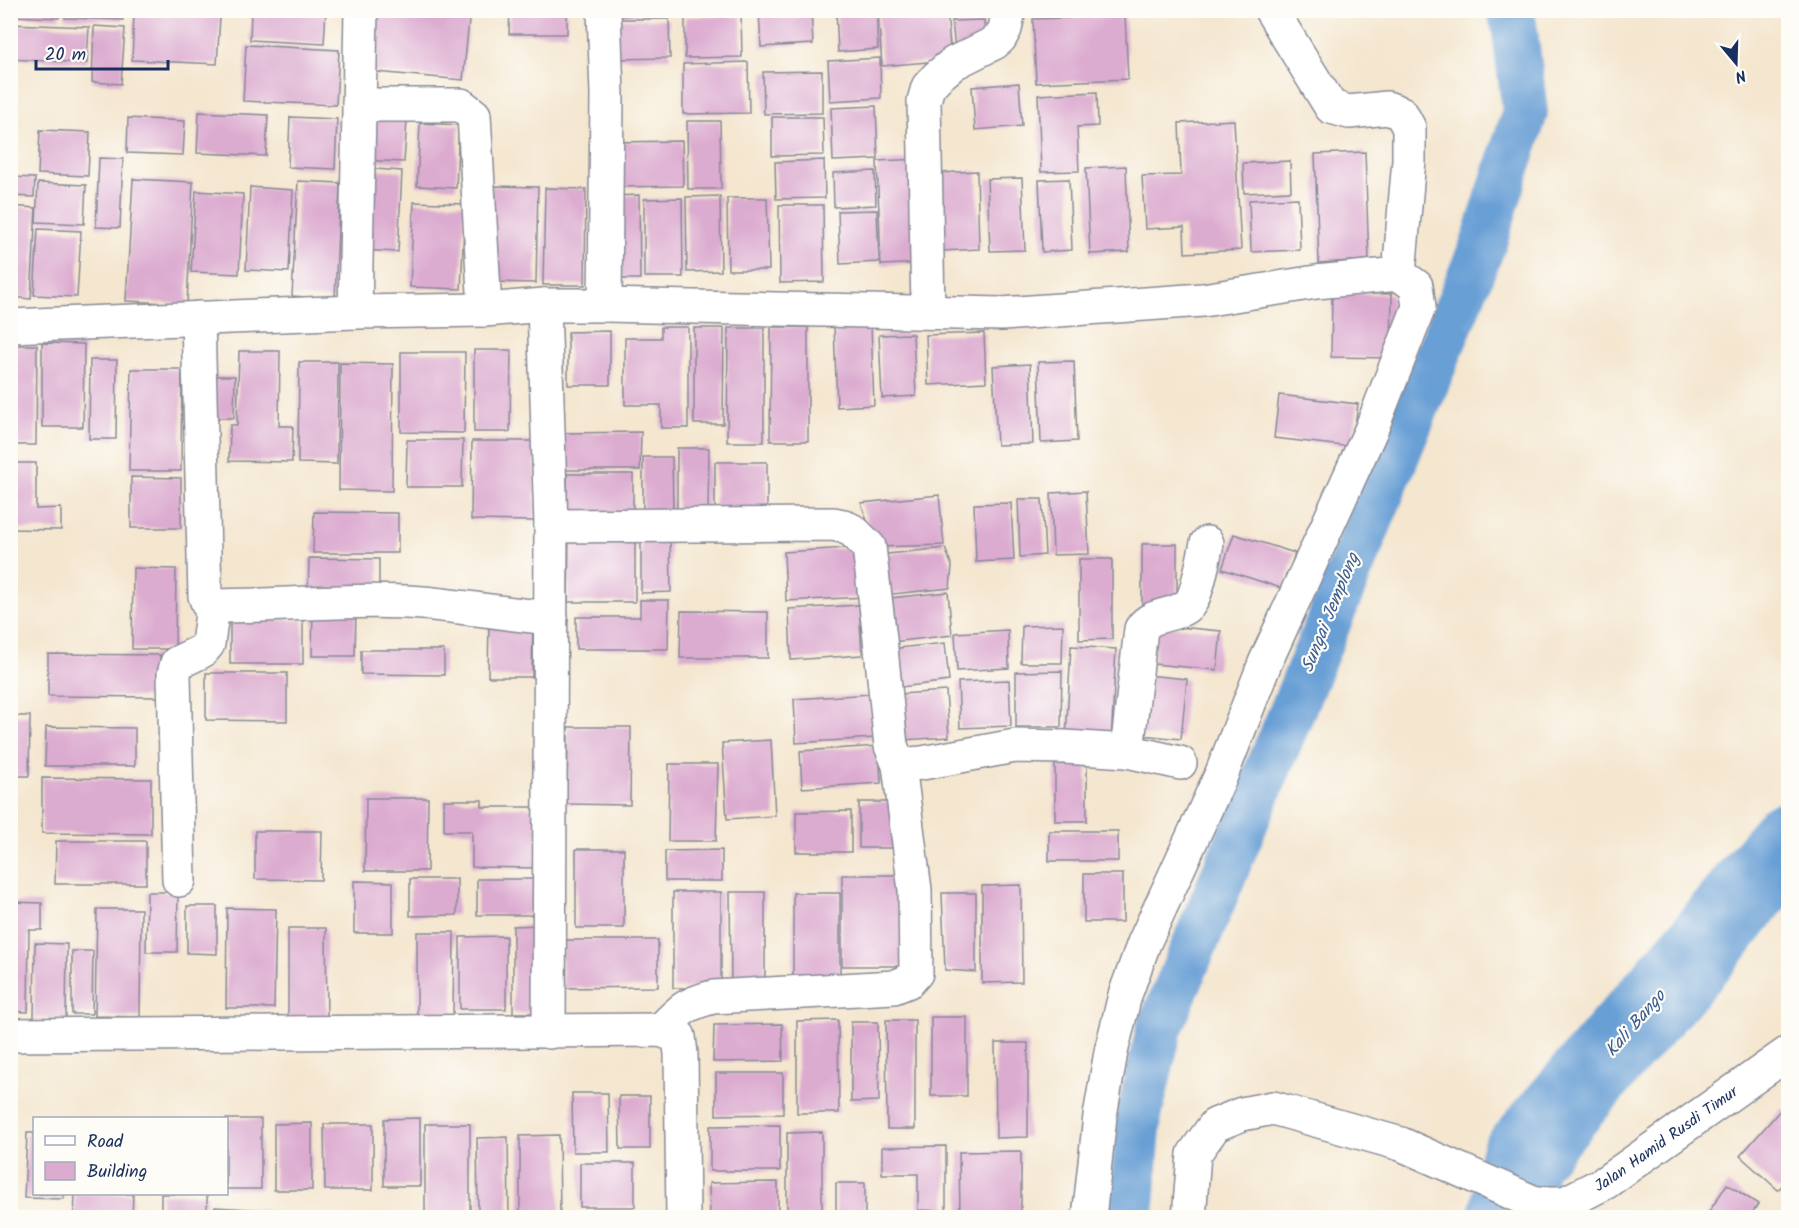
<svg xmlns="http://www.w3.org/2000/svg" width="1799" height="1228" font-family="Kalam,sans-serif">
<rect width="100%" height="100%" fill="#fdfcf7"/>
<filter id="ink" filterUnits="userSpaceOnUse"><feTurbulence type="fractalNoise" baseFrequency=".0167" numOctaves="2"/><feDisplacementMap in="SourceGraphic" scale="12" xChannelSelector="R" yChannelSelector="G"/><feConvolveMatrix kernelMatrix="1 2 1 2 8 2 1 2 1" color-interpolation-filters="sRGB"/></filter>
<filter id="wash" filterUnits="userSpaceOnUse"><feTurbulence type="fractalNoise" baseFrequency=".008" numOctaves="4" result="noise"/><feDisplacementMap in="SourceGraphic" scale="24" xChannelSelector="R" yChannelSelector="G"/><feGaussianBlur stdDeviation="1.35" result="paint"/><feColorMatrix in="noise" values="0 0 0 0 0 0 0 0 0 0 0 0 0 0 0 0 0 1.4 0 .05"/><feComposite in="paint" operator="in"/></filter>
<g filter="url(#wash)">
<rect width="100%" height="100%" fill="#f4e6cf"/>
<g fill="none" stroke-linecap="round" stroke-linejoin="round">
<polyline stroke="#679fd5" stroke-width="46" points="1131,1218 1139,1115 1159,1030 1293,709 1484,242 1525,112 1514,24 1509,10"/>
<polyline stroke="#679fd5" stroke-width="80" points="1508,1218 1520,1158 1622,1039 1702,948 1788,841"/>
</g>
<g id="blocks">
<g fill="#dcabd0">
<polygon points="10,10 60,10 59,18 10,16"/>
<polygon points="65,10 123,10 123,20 65,18"/>
<polygon points="251,10 326,10 324,44 250,40"/>
<polygon points="370,10 470,10 463,80 365,71"/>
<polygon points="510,10 567,10 567,34 509,34"/>
<polygon points="617,10 684,10 684,12 618,16"/>
<polygon points="759,10 811,10 813,44 761,47"/>
<polygon points="836,10 876,10 878,49 838,52"/>
<polygon points="889,10 947,10 951,60 882,66 878,11"/>
<polygon points="953,10 998,10 998,14 954,17"/>
<polygon points="134,13 220,17 217,64 132,60"/>
<polygon points="741,16 742,57 685,58 685,17"/>
<polygon points="1125,16 1128,79 1036,83 1033,19"/>
<polygon points="614,19 669,19 670,58 615,59"/>
<polygon points="984,20 985,46 955,49 952,21"/>
<polygon points="10,24 89,27 87,63 10,59"/>
<polygon points="94,26 125,28 121,84 92,82"/>
<polygon points="246,45 339,50 336,105 243,101"/>
<polygon points="880,58 881,98 830,101 828,61"/>
<polygon points="748,62 749,113 683,114 683,64"/>
<polygon points="822,71 822,113 764,114 763,72"/>
<polygon points="1019,83 1022,126 975,130 972,87"/>
<polygon points="1097,92 1098,126 1077,127 1079,171 1041,172 1038,95"/>
<polygon points="876,106 878,159 833,161 831,108"/>
<polygon points="199,112 268,115 266,156 197,153"/>
<polygon points="290,117 337,119 335,169 288,167"/>
<polygon points="772,117 823,117 824,155 772,156"/>
<polygon points="128,118 185,121 183,155 127,153"/>
<polygon points="362,119 407,121 404,162 360,160"/>
<polygon points="1234,120 1241,250 1185,253 1184,227 1145,229 1142,176 1181,175 1179,123"/>
<polygon points="687,121 720,121 721,189 688,189"/>
<polygon points="420,123 459,125 456,188 417,186"/>
<polygon points="40,130 90,132 88,176 38,174"/>
<polygon points="682,141 683,186 613,187 613,142"/>
<polygon points="1365,152 1369,260 1319,263 1315,154"/>
<polygon points="99,158 123,159 120,228 96,227"/>
<polygon points="921,159 925,263 881,265 877,161"/>
<polygon points="824,160 825,198 776,199 775,162"/>
<polygon points="1290,161 1291,191 1244,193 1243,163"/>
<polygon points="1126,166 1129,252 1090,254 1086,168"/>
<polygon points="362,168 402,171 398,252 358,250"/>
<polygon points="875,171 876,205 834,207 833,173"/>
<polygon points="977,171 979,249 943,251 940,173"/>
<polygon points="10,177 35,178 34,197 10,196"/>
<polygon points="1022,178 1025,250 990,251 987,179"/>
<polygon points="133,179 193,182 187,304 126,301"/>
<polygon points="1069,179 1072,250 1042,252 1039,180"/>
<polygon points="298,181 340,183 335,299 292,296"/>
<polygon points="38,183 86,185 84,224 36,222"/>
<polygon points="491,186 538,187 536,283 490,282"/>
<polygon points="250,187 293,190 289,272 246,270"/>
<polygon points="545,188 586,189 585,285 543,285"/>
<polygon points="196,191 243,194 239,274 191,272"/>
<polygon points="639,195 640,279 614,279 613,196"/>
<polygon points="720,196 721,271 687,272 686,197"/>
<polygon points="682,198 683,277 644,277 644,199"/>
<polygon points="727,198 767,198 769,270 728,270"/>
<polygon points="1298,198 1300,250 1251,252 1249,200"/>
<polygon points="414,202 465,204 461,289 410,287"/>
<polygon points="779,205 823,205 824,282 780,283"/>
<polygon points="10,206 36,208 31,299 10,297"/>
<polygon points="877,210 879,262 840,264 838,211"/>
<polygon points="38,229 81,231 77,297 34,295"/>
<polygon points="1332,293 1392,294 1391,358 1331,357"/>
<polygon points="871,324 874,405 837,407 834,326"/>
<polygon points="661,327 688,327 688,428 661,428 661,405 625,405 625,338 661,338"/>
<polygon points="771,327 808,327 808,441 770,441"/>
<polygon points="694,328 724,328 723,424 694,424"/>
<polygon points="728,328 764,328 764,442 727,442"/>
<polygon points="610,331 610,385 568,385 568,332"/>
<polygon points="984,333 986,382 928,385 926,335"/>
<polygon points="913,334 916,396 882,398 879,335"/>
<polygon points="42,343 84,344 83,427 42,427"/>
<polygon points="10,345 37,345 36,445 10,445"/>
<polygon points="474,350 511,350 510,432 474,432"/>
<polygon points="239,351 280,351 279,426 293,426 292,462 229,461 230,425 237,425"/>
<polygon points="401,352 465,352 464,433 401,432"/>
<polygon points="90,360 117,360 116,439 89,439"/>
<polygon points="1074,361 1077,441 1041,443 1038,362"/>
<polygon points="299,362 338,362 337,464 298,463"/>
<polygon points="340,363 393,364 392,491 339,490"/>
<polygon points="1030,364 1033,444 997,445 993,366"/>
<polygon points="131,369 182,369 181,471 129,471"/>
<polygon points="206,376 235,376 234,418 205,418"/>
<polygon points="1279,395 1358,404 1352,447 1274,438"/>
<polygon points="641,432 640,470 564,470 563,433"/>
<polygon points="407,440 463,440 462,487 406,487"/>
<polygon points="472,441 535,441 535,521 471,520"/>
<polygon points="677,448 709,448 708,511 677,511"/>
<polygon points="643,457 672,457 673,514 643,514"/>
<rect x="715" y="462" width="52" height="47"/>
<polygon points="10,463 36,463 36,509 61,508 61,530 10,529"/>
<rect x="567" y="474" width="66" height="40"/>
<polygon points="131,477 181,478 181,528 131,528"/>
<polygon points="1086,491 1089,554 1053,555 1051,493"/>
<polygon points="939,495 944,545 876,547 861,503"/>
<polygon points="1018,499 1042,499 1045,555 1020,557"/>
<polygon points="1011,503 1014,560 976,562 974,504"/>
<polygon points="314,512 398,513 398,553 313,553"/>
<polygon points="569,531 635,531 635,602 568,602"/>
<polygon points="641,531 670,531 671,592 641,593"/>
<polygon points="1234,534 1295,553 1284,589 1222,569"/>
<rect x="1142" y="544" width="35" height="65"/>
<polygon points="863,547 866,597 786,601 784,552"/>
<polygon points="945,548 952,566 950,588 883,595 878,555"/>
<polygon points="309,558 379,559 379,598 308,598"/>
<polygon points="1079,559 1112,559 1112,639 1079,640"/>
<polygon points="133,568 176,569 175,649 132,649"/>
<polygon points="948,592 952,635 884,643 880,599"/>
<polygon points="640,600 669,600 668,649 576,649 576,617 640,617"/>
<polygon points="859,605 862,655 791,660 789,609"/>
<polygon points="313,609 356,609 355,656 312,656"/>
<polygon points="681,611 768,612 768,658 680,658"/>
<polygon points="230,619 303,620 303,664 230,664"/>
<polygon points="489,619 533,619 532,677 488,677"/>
<polygon points="1063,625 1062,663 1021,663 1022,626"/>
<polygon points="1157,625 1221,631 1217,670 1154,664"/>
<polygon points="1008,630 1009,668 957,671 955,633"/>
<polygon points="945,643 949,681 893,688 889,649"/>
<polygon points="1071,646 1116,649 1111,742 1066,740"/>
<polygon points="361,650 444,650 444,675 361,674"/>
<polygon points="48,654 160,655 159,697 48,696"/>
<polygon points="1062,671 1061,727 1016,727 1016,672"/>
<polygon points="206,673 287,673 287,721 206,720"/>
<polygon points="1146,675 1187,679 1181,739 1141,735"/>
<polygon points="1009,680 1011,726 960,728 958,682"/>
<polygon points="946,691 949,737 903,740 900,694"/>
<polygon points="871,694 874,738 796,743 794,699"/>
<polygon points="10,716 30,716 29,776 10,776"/>
<polygon points="46,727 135,728 135,766 45,766"/>
<polygon points="568,727 631,727 630,805 567,804"/>
<polygon points="771,740 775,816 727,819 722,743"/>
<polygon points="879,746 881,783 802,788 800,751"/>
<polygon points="1087,763 1087,821 1055,821 1055,764"/>
<polygon points="669,764 718,764 716,841 668,841"/>
<polygon points="42,778 151,779 151,834 42,833"/>
<polygon points="366,798 428,798 427,871 365,871"/>
<polygon points="444,800 482,800 482,807 539,807 538,868 472,867 472,831 444,831"/>
<rect x="859" y="802" width="41" height="46"/>
<polygon points="851,811 851,852 796,852 796,812"/>
<polygon points="255,831 322,831 321,880 255,879"/>
<rect x="1049" y="831" width="69" height="30"/>
<polygon points="56,841 146,841 146,884 55,884"/>
<rect x="576" y="849" width="48" height="79"/>
<polygon points="722,850 722,881 665,881 665,851"/>
<rect x="1084" y="874" width="39" height="48"/>
<polygon points="842,875 911,875 912,966 842,966"/>
<polygon points="410,879 457,879 457,915 410,916"/>
<rect x="477" y="879" width="61" height="36"/>
<polygon points="354,881 393,882 393,933 354,933"/>
<polygon points="1021,885 1022,982 982,983 982,886"/>
<polygon points="147,892 178,892 177,952 146,952"/>
<rect x="673" y="892" width="48" height="96"/>
<polygon points="730,892 765,892 765,984 731,984"/>
<rect x="793" y="893" width="47" height="94"/>
<polygon points="942,893 976,893 976,972 945,970"/>
<polygon points="10,902 42,903 42,930 29,930 28,1012 10,1011"/>
<polygon points="187,906 217,906 217,954 187,953"/>
<polygon points="227,908 276,909 274,1008 226,1008"/>
<polygon points="97,909 141,909 140,1017 95,1016"/>
<polygon points="540,925 540,1013 513,1013 513,926"/>
<polygon points="288,928 326,928 327,1023 288,1022"/>
<polygon points="417,932 454,932 453,1020 417,1021"/>
<polygon points="506,936 506,1009 460,1009 460,937"/>
<polygon points="562,940 658,940 658,987 563,988"/>
<polygon points="35,943 67,944 66,1018 34,1018"/>
<polygon points="72,951 93,951 92,1014 72,1014"/>
<rect x="931" y="1017" width="36" height="79"/>
<polygon points="838,1020 839,1113 797,1113 797,1021"/>
<polygon points="886,1020 915,1020 915,1129 887,1129"/>
<polygon points="851,1022 878,1022 879,1101 851,1102"/>
<polygon points="782,1024 783,1061 713,1062 714,1025"/>
<polygon points="995,1043 1028,1043 1028,1137 996,1138"/>
<polygon points="716,1073 783,1073 783,1114 716,1115"/>
<polygon points="572,1093 608,1093 609,1152 573,1152"/>
<polygon points="619,1096 650,1096 650,1149 620,1149"/>
<polygon points="1782,1108 1788,1114 1788,1179 1778,1190 1740,1156"/>
<polygon points="420,1118 420,1186 384,1186 384,1119"/>
<rect x="226" y="1119" width="35" height="70"/>
<polygon points="312,1123 312,1190 274,1190 274,1124"/>
<polygon points="324,1124 373,1124 373,1190 325,1190"/>
<rect x="425" y="1124" width="45" height="94"/>
<polygon points="780,1125 780,1171 710,1171 710,1126"/>
<polygon points="822,1132 822,1218 787,1218 787,1133"/>
<polygon points="27,1133 34,1133 34,1194 64,1194 64,1199 24,1198"/>
<polygon points="559,1135 560,1218 520,1218 520,1136"/>
<polygon points="508,1137 509,1217 478,1217 477,1138"/>
<polygon points="946,1146 946,1211 918,1210 918,1174 882,1174 882,1147"/>
<polygon points="1021,1151 1021,1218 960,1218 959,1152"/>
<rect x="580" y="1163" width="55" height="44"/>
<polygon points="778,1182 778,1218 710,1218 709,1183"/>
<rect x="836" y="1183" width="29" height="35"/>
<polygon points="1727,1184 1758,1204 1749,1218 1705,1218"/>
<polygon points="75,1194 133,1194 132,1218 74,1218"/>
<rect x="161" y="1194" width="46" height="18"/>
<polygon points="215,1207 266,1210 265,1218 215,1218"/>
</g>
</g>
</g>
<g filter="url(#ink)">
<use href="#blocks" fill-opacity="0" stroke="#888a96" stroke-width="1.5"/>
<g fill="none" stroke-linecap="round" stroke-linejoin="round">
<g stroke="#888a96" stroke-width="36">
<g id="minor">
<polyline points="604,10 607,94 605,305"/>
<polyline points="1271,10 1331,107 1349,112 1387,108 1401,113 1409,128 1409,160 1399,274"/>
<polyline points="359,105 461,105 474,115 485,310"/>
<polyline points="544,305 551,526 549,1032"/>
<polyline points="928,311 924,101 928,87 937,77 954,63 994,43 1000,38 1005,29 1009,10"/>
<polyline points="355,312 361,10"/>
<path d="M198 318 205 596 208 604 213 606C283 606 354 598 423 603 466 607 508 614 551 618"/>
<polyline points="10,326 355,312 485,310 544,305 605,305 1002,314 1203,300 1316,282 1399,274 1416,286 1419,307 1371,430 1265,663 1222,773 1144,943 1125,995 1111,1052 1100,1116 1089,1218"/>
<polyline points="551,526 833,524 843,526 853,531 869,547 880,639 891,746 899,765 922,763 1015,746 1065,747 1127,751 1180,763"/>
<path d="M1127 751 1141 629C1152 611 1177 618 1190 603 1197 595 1204 556 1207 543"/>
<polyline points="179,880 174,674 177,663 202,651 208,644 213,606"/>
<path d="M661 1030C680 1010 685 1004 713 997L894 987 909 981 916 973 915 890 899 765"/>
<polyline points="10,1035 661,1030 679,1037 681,1054 683,1218"/>
<path id="s1" d="M1189 1218 1194 1154 1215 1125 1242 1114 1273 1108 1401 1144 1535 1203H1565L1606 1182 1788 1053"/>
</g>
</g>
<use href="#minor" stroke="#fff" stroke-width="33"/>
</g>
</g>
<g text-anchor="middle" dominant-baseline="central" stroke-width="4.5" stroke-linejoin="round" paint-order="stroke">
<g font-size="16" fill="#1b2f5e" stroke="#fdfcf7">
<text stroke="none"><textPath href="#s1" startOffset="590">Jalan Hamid Rusdi Timur</textPath></text>
</g>
<g font-size="18" font-style="italic" fill="#395c8e" stroke="#fdfcf7">
<text transform="translate(1331 613) rotate(-68)">Sungai Jemplong</text>
<text transform="translate(1636 1024) rotate(-49)">Kali Bango</text>
</g>
</g>
<rect width="1799" height="1228" fill="none" stroke="#fdfcf7" stroke-width="36"/>
<rect x="33" y="1117" width="195" height="78" fill="#fdfcf7" stroke="#a3aaba" stroke-width="1.5"/>
<rect x="45" y="1136" width="30" height="9" fill="#ffffff" stroke="#a3aaba" stroke-width="1.5"/>
<text x="87" y="1147" font-size="18" fill="#1b2f5e">Road</text>
<rect x="45" y="1162" width="30" height="18" fill="#dcabd0" stroke="#a3aaba" stroke-width="1.5"/>
<text x="87" y="1177" font-size="18" fill="#1b2f5e">Building</text>
<g transform="translate(1736 63) rotate(161)" stroke="#fdfcf7" stroke-width="4.5" paint-order="stroke">
<path d="M0-4.5L10 22L0 15L-10 22Z" fill="#1b2f5e"/>
<text y="-9" font-size="16" font-weight="bold" text-anchor="middle" fill="#1b2f5e">N</text>
</g>
<path d="M36 60v9h132v-9" fill="none" stroke="#1b2f5e" stroke-width="3"/>
<text x="45" y="60" font-size="18" fill="#1b2f5e" stroke="#fdfcf7" stroke-width="4.5" paint-order="stroke">20 m</text>
</svg>
